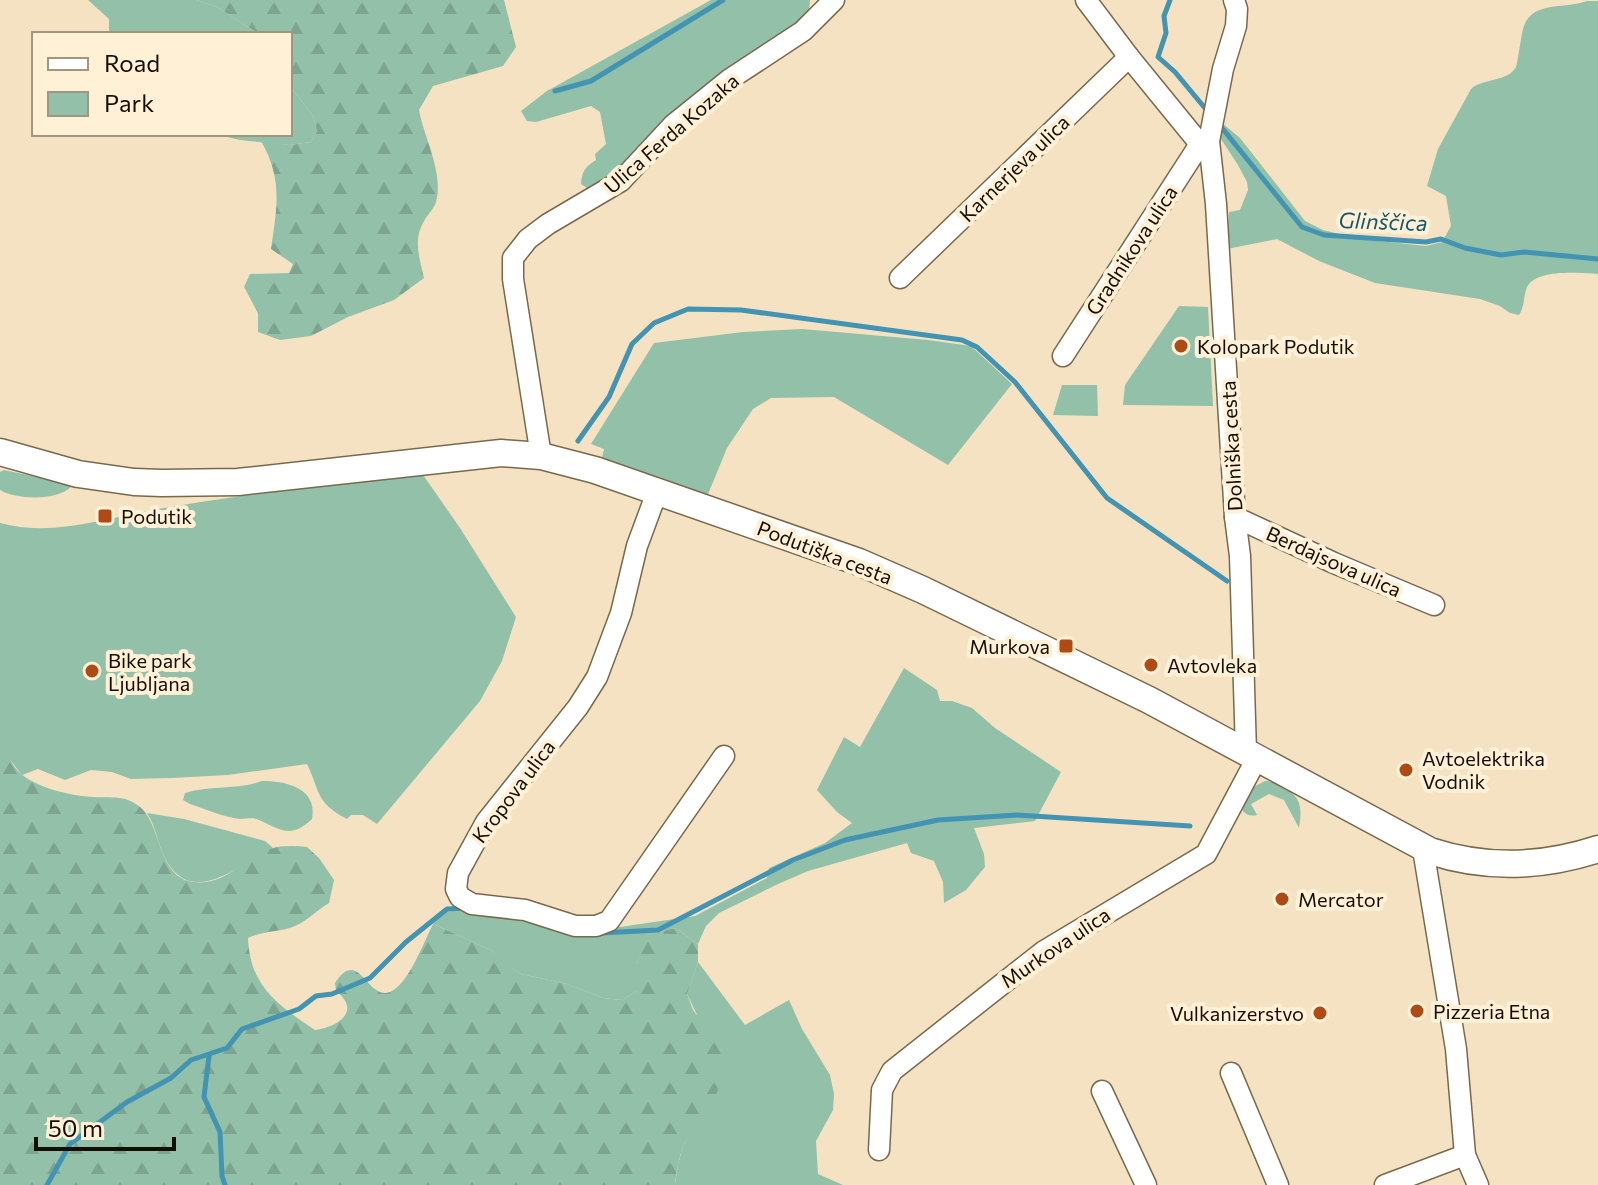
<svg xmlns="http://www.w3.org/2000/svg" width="1598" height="1185" font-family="Commissioner,sans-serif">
<defs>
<pattern id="forest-firs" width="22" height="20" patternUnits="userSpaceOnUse" patternTransform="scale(2)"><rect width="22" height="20" fill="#92c0a9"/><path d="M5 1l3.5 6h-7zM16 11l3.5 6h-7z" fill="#7da490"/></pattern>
</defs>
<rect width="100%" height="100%" fill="#f5e2c2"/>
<g fill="#92c0a9">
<polygon points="88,0 196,0 217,7 259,34 109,34 109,19"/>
<path d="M711 0H810L809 10 796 29 625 169 590 190 581 184C582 171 585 167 596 160L595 154 606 144 600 112 591 106 536 122 527 121 521 111 547 91Z"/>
<path d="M1587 1H1598V274C1580 273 1532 268 1526 290 1523 299 1525 306 1519 315L1510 313 1500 306 1480 299 1375 283 1319 261 1277 239 1227 249 1229 212 1240 210 1248 190 1247 182 1238 165 1217 133 1222 123 1240 138 1305 221 1323 230 1360 239 1426 246 1442 242 1451 226 1446 196 1427 186 1438 149 1471 89C1483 78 1508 82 1516 67 1518 61 1521 37 1523 29 1531 0 1562 10 1587 1Z"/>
<polygon points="290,86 313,116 317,131 311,142 289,145 240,140 214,134 290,134"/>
<polygon points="1179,306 1208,307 1213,406 1123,405 1125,385"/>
<polygon points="802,329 928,340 971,346 1012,384 948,465 834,397 771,398 753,409 727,448 706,499 601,462 604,449 591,444 654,343 743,332"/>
<polygon points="1062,385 1097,385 1098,416 1053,415"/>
<path d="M4 470 69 484 72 486C58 501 17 500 0 490V472Z"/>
<path d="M421 472 460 528 516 617 502 661 480 701 377 824 363 815H351L347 819C315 802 321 793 307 764L228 775 172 778 131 779 112 772 91 770 65 780 38 769 22 775 7 756 0 753V523C50 537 103 519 152 510 241 494 331 485 421 472Z"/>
<polygon points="904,668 937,690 940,701 952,701 972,708 995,728 1061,772 1035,821 974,828 984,854 985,867 966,890 944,903 943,882 934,861 911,853 907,843 808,871 778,884 719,913 706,926 698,944 676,928 646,935 637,964 637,991 622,1000 603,998 567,984 521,974 502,962 493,951 433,924 444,912 470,909 613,928 695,916 767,878 769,868 825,843 852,823 837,812 817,790 844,737 860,747"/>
<path d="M262 781C286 781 318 788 312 819 291 839 281 830 259 820 254 817 246 819 240 819 223 817 206 809 190 804L183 800 185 793C210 785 238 790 262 781Z"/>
<path d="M1265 781C1273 781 1276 784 1284 788 1302 797 1302 809 1299 828L1284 800 1269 794 1251 804 1257 815C1250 817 1244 814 1241 808L1250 789Z"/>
<path d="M147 813 184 819 265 841 273 848C242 862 197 906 169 865 158 849 157 828 147 813Z"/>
<polygon points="698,962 745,1025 789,1000 802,1029 830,1075 834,1094 833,1110 816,1141 818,1174 843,1185 675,1185 678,1164 683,1147 722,1063 720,1035 698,1017 687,994"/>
</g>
<g fill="url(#forest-firs)">
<path d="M196 0H504L516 47 503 66 433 86 419 110C424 138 444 173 436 202 434 209 426 216 423 223 413 240 420 260 424 278L394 300 348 317 311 336 280 340 258 332V313L244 287 250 274 289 273 293 264 271 249C277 207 283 179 261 141L289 145 311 142 317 131 313 116 290 86V34H259L217 7Z"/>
<path d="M0 742C7 752 10 763 19 772 36 788 71 796 94 797 111 798 126 795 140 807 162 825 157 878 194 882 224 886 245 858 270 849 282 845 295 846 307 847L319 858 334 880 329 903C317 910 308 920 297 925 281 933 264 930 248 938 250 987 278 1005 315 1030 338 1027 362 1011 336 991L335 983C359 946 367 1001 390 992 408 985 424 942 433 924L493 951 503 962 521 974 567 984 603 998 622 1000 637 991V964L645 935 676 928 698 944V962L687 994C690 1001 692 1011 698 1016 704 1024 717 1026 721 1036 728 1056 719 1097 707 1114 703 1121 695 1125 691 1132 680 1148 677 1167 675 1185H0Z"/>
</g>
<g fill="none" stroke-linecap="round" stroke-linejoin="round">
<g stroke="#4393b2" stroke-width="5">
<polyline points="1170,0 1164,16 1166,33 1158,57 1175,72 1209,113"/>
<polyline points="555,91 591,81 723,0"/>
<polyline points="1218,123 1302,227 1324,235 1426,242 1441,239 1465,248 1501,255 1524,252 1598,259"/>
<polyline points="578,441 609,397 632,344 654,323 688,309 741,310 962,340 977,347 1015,382 1107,498 1227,581"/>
<polyline points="601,933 658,930 793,860 845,840 938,820 1017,815 1190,826"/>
<polyline points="209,1056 204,1097 220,1132 222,1176 225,1185"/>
<polyline points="47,1185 70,1144 127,1102 171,1078 191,1060 227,1048 242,1029 299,1009 316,996 332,994 370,978 406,942 447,909 466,908"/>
</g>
<g stroke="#79694c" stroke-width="23">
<g id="minor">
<polyline points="1086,0 1129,57 1200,144 1209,141"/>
<polyline points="1234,0 1237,9 1236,26 1223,69 1209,141 1216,204 1235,517 1240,556 1246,752"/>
<polyline points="900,278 1129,57"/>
<polyline points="1063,356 1200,144"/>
<polyline points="541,456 513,279 513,258 528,239 548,224 621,181 673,125 730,79 803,31 834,0"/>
<polyline points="657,492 637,546 621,613 597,677 578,707 486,822 458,873 456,889 460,897 472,904 525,910 575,926 596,926 609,921 724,756"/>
<polyline points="1235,517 1334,563 1434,605"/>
<polyline points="1423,849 1456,1049 1465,1155 1478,1185"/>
<polyline points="1231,1073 1278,1185"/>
<polyline points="1102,1091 1146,1185"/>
<polyline points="879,1150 882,1090 892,1071 1044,951 1206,854 1257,758"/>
<polyline points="1385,1185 1465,1155"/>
</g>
</g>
<g stroke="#79694c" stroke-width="29">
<path id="tertiary" d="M0 452 78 474 134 482 162 483 238 482 501 453 541 456 595 470 859 562 923 590 1149 700 1430 851C1485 869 1543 867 1598 849"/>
</g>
<use href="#minor" stroke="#fff" stroke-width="20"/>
<use href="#tertiary" stroke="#fff" stroke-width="26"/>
</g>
<g fill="#ae4a14" stroke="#fff0d6" stroke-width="3">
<circle cx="1181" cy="346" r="8"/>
<rect x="97" y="508" width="16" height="16" rx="4"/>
<rect x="1058" y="638" width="16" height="16" rx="4"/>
<circle cx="1151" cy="665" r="8"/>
<circle cx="92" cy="671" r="8"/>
<circle cx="1406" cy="770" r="8"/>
<circle cx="1282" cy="899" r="8"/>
<circle cx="1417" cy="1011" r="8"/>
<circle cx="1320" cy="1013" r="8"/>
</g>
<g text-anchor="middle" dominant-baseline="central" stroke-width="8" stroke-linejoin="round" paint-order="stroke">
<g font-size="20" fill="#140e04" stroke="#fff0d6">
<text transform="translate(671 133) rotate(-41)">Ulica Ferda Kozaka</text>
<text transform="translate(1014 168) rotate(-44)">Karnerjeva ulica</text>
<text transform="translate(1131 250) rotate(-57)">Gradnikova ulica</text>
<text transform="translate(1231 446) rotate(-93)">Dolniška cesta</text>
<text transform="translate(825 552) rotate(21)">Podutiška cesta</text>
<text transform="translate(1334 561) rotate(24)">Berdajsova ulica</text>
<text transform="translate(513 791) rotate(-53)">Kropova ulica</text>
<text transform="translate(1055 947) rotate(-34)">Murkova ulica</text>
</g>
<g font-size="20" fill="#140e04" stroke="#fff0d6" text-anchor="start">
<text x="1197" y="346">Kolopark Podutik</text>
<text x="121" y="516">Podutik</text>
<text x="1050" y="646" text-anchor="end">Murkova</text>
<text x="108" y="660">Bike park<tspan x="108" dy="23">Ljubljana</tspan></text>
<text x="1167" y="665">Avtovleka</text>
<text x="1422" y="758">Avtoelektrika<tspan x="1422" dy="23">Vodnik</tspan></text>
<text x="1298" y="899">Mercator</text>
<text x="1433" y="1011">Pizzeria Etna</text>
<text x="1304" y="1013" text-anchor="end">Vulkanizerstvo</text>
</g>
<g font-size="22" font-style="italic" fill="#15566c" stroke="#fff0d6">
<text transform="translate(1383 221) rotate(2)">Glinščica</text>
</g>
</g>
<rect x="32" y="32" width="260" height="104" fill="#fff0d6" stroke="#a19682" stroke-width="2"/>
<rect x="48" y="58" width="40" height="12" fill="#ffffff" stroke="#a19682" stroke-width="2"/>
<text x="104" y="72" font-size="24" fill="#140e04">Road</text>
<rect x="48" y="92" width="40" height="24" fill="#92c0a9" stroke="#a19682" stroke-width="2"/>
<text x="104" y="112" font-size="24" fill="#140e04">Park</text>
<path d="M36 1137v12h138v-12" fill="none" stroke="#140e04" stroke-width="4"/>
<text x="48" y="1137" font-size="24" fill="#140e04" stroke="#fff0d6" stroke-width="6" paint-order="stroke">50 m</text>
</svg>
